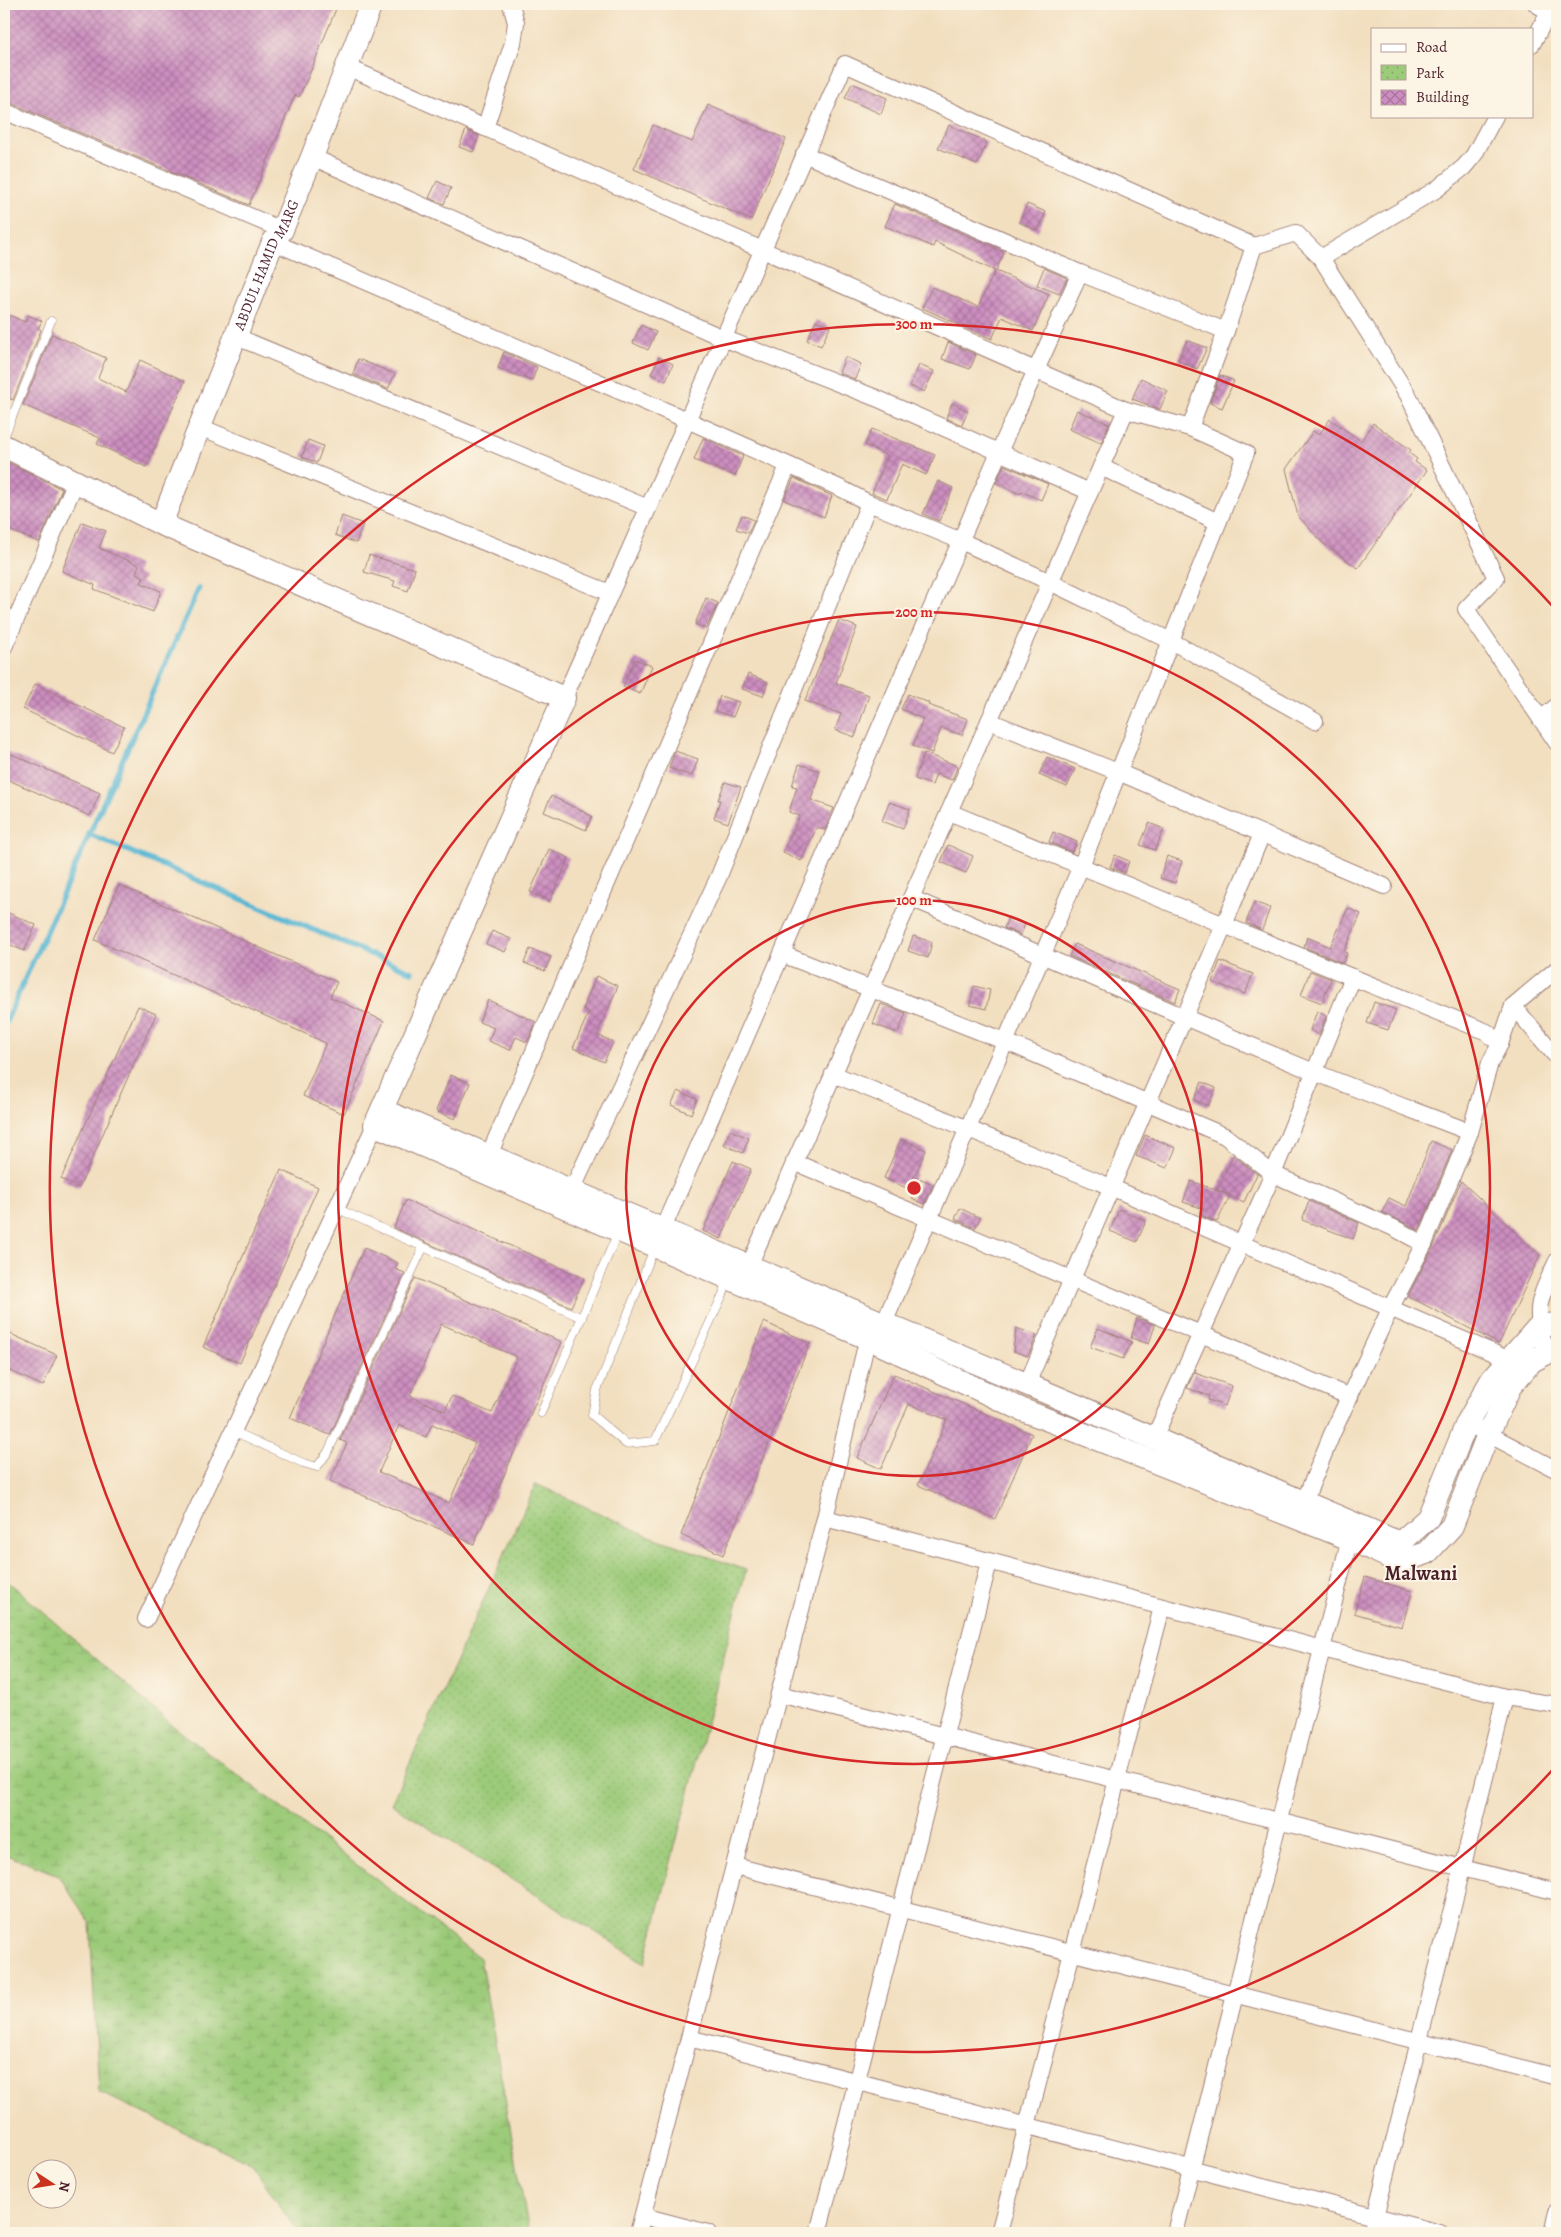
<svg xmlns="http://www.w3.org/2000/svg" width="1561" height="2237" font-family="Alegreya,serif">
<defs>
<pattern id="wetland-marsh" width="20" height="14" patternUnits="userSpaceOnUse" patternTransform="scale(1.25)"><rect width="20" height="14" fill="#9ccb79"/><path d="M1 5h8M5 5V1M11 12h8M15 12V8" fill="none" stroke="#88ae69"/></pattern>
<pattern id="park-dots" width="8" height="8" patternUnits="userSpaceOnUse" patternTransform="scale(1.25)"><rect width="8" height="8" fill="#9ccb79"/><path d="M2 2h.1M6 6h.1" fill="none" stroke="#88ae69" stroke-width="1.8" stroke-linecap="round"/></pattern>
<pattern id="building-cross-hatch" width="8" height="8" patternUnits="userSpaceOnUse" patternTransform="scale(1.25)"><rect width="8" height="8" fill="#cc8ec0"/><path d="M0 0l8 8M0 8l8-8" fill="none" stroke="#a8739c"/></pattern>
</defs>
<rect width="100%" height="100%" fill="#fcf5e5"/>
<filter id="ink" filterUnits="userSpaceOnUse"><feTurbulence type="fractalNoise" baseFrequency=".02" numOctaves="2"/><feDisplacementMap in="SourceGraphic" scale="10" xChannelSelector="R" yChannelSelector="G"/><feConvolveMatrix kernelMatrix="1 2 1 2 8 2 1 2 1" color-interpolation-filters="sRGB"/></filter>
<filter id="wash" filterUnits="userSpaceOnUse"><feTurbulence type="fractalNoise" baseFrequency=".0096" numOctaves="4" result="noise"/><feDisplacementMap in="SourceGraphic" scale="20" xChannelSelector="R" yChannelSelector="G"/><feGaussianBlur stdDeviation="1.12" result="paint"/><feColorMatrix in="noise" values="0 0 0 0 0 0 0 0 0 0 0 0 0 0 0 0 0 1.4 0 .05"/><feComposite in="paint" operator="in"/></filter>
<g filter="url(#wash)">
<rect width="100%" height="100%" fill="#f2dfc0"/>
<polygon fill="url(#wetland-marsh)" stroke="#737552" points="4,1578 173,1726 480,1958 529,2233 298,2233 252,2164 99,2092 90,1923 58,1875 4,1854"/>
<polygon fill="url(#park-dots)" stroke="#737552" points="536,1484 647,1535 746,1570 645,1963 391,1804"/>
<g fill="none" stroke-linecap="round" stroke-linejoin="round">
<g stroke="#54b6d3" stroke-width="5.5">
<polyline points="89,834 412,972"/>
<polyline points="4,1026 199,588"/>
</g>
</g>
<g id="blocks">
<g fill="url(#building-cross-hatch)" fill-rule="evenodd">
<polygon points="4,4 338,4 312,68 299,97 295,95 249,205 4,100"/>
<polygon points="852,83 887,98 881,114 845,98"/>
<polygon points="708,105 786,139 751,220 634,169 653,125 692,142"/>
<polygon points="949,125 987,142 977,165 938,148"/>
<polygon points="466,130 479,136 473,152 459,147"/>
<polygon points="437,181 451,188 444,204 429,198"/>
<polygon points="895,204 1004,252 996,271 1049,294 1033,331 1002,317 992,339 922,308 932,287 978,307 995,271 935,242 933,247 885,226"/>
<polygon points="1027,204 1046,212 1038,231 1019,222"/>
<polygon points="1044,268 1067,278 1059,294 1037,285"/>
<polygon points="4,313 25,322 28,315 42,321 38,328 41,330 13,400 4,396"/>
<polygon points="816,320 830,327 821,346 807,340"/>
<polygon points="641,325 656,332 648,350 633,343"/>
<polygon points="52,334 106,358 98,378 126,392 140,360 185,381 146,467 97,444 100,438 23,405"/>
<polygon points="1187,340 1207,348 1197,369 1178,360"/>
<polygon points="948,342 976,355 970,369 942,359"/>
<polygon points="504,352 537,367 532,381 498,368"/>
<polygon points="659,357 673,364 666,381 651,374"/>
<polygon points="845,357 861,364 855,379 839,373"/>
<polygon points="358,359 395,374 388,389 353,374"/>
<polygon points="919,365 934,371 924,392 910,386"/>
<polygon points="1220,375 1234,381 1222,408 1210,403"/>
<polygon points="1141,378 1168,391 1160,409 1132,399"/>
<polygon points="952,403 968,411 962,425 946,418"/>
<polygon points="1077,410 1109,424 1101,443 1069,429"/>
<polygon points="1330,419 1361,441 1373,423 1411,450 1409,453 1417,459 1415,462 1427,470 1358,568 1323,543 1298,516 1286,469 1313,431 1319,435"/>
<polygon points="872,429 935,455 926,475 902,464 887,499 872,493 888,456 865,445"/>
<polygon points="703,438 743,456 735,476 694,460"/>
<polygon points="308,440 323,446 317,463 302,457"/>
<polygon points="7,462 62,489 39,542 4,528 4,470"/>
<polygon points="1004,465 1048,484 1041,500 1021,491 1020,494 996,483"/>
<polygon points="794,478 832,496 824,517 784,500"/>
<polygon points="938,481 953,488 939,521 923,514"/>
<polygon points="742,515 754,520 748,533 736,529"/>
<polygon points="342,516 363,524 356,543 335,535"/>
<polygon points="82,522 106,531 99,548 139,565 136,573 144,577 141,583 161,591 153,612 94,589 95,585 62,571"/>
<polygon points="369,555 415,569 408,591 393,586 395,581 364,572"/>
<polygon points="706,598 718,603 706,629 695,624"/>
<polygon points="839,620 857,627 836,683 869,695 855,737 835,730 841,714 805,701"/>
<polygon points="635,659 652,666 640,694 623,687"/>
<polygon points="748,674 768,682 763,696 742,689"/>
<polygon points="35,684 124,727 112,752 23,709"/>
<polygon points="908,694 929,703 928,705 968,719 962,735 941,728 932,753 913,746 923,719 901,709"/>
<polygon points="720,696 739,702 733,717 715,711"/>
<polygon points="675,751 698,759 692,776 669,768"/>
<polygon points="7,752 100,793 90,816 4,778 4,761"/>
<polygon points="924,753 958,766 952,780 936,774 932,785 915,779"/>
<polygon points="1047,757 1075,769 1067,787 1039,775"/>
<polygon points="799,764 820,771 811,800 834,808 825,830 817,827 801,861 783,852 800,816 789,812 797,787 792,786"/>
<polygon points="725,782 741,787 728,823 714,818 720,800 718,800"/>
<polygon points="551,796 592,816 586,830 544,812"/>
<polygon points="889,802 910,809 903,829 882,821"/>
<polygon points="1149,823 1164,829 1155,850 1140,845"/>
<polygon points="1053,832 1077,842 1072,852 1049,842"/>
<polygon points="948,845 973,856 966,873 941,862"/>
<polygon points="549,849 569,858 550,901 530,892"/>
<polygon points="1115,855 1129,861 1125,873 1110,867"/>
<polygon points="1167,856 1182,861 1175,883 1160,878"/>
<polygon points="119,885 337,982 330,997 384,1021 344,1114 303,1096 326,1043 95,940"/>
<polygon points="1254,902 1270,908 1262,930 1246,923"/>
<polygon points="1348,908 1361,914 1344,952 1347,953 1343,963 1304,947 1307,937 1330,947"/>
<polygon points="4,911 36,925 24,951 4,942"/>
<polygon points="1008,917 1025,924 1021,935 1004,928"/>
<polygon points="492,931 511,939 505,952 486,944"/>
<polygon points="913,936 932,942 928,958 908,951"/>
<polygon points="1075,944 1180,989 1175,1002 1069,956"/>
<polygon points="530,949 551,957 545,971 524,963"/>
<polygon points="1220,961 1253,974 1245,994 1212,982"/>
<polygon points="1310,971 1331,979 1322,1003 1301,995"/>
<polygon points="596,976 618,986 597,1035 613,1042 604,1062 573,1048 589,1012 583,1009"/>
<polygon points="974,986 990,990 986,1009 970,1005"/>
<polygon points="488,1000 536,1022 527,1042 516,1037 510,1050 488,1041 494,1028 479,1022"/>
<polygon points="1374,1002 1396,1010 1388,1030 1367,1023"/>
<polygon points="881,1004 906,1013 898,1033 873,1024"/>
<polygon points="138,1006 156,1014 79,1188 61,1179"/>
<polygon points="1317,1011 1326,1016 1319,1035 1310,1030"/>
<polygon points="451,1075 470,1083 455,1119 436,1111"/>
<polygon points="1202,1082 1216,1088 1208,1106 1194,1100"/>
<polygon points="678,1091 697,1099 691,1114 671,1105"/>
<polygon points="730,1130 749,1138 743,1153 724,1145"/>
<polygon points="1145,1135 1176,1148 1167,1168 1136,1156"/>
<polygon points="901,1139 926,1150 909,1189 884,1178"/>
<polygon points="1431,1141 1452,1150 1419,1230 1382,1212 1389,1198 1406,1206"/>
<polygon points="1233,1155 1257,1174 1244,1202 1230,1196 1217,1222 1201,1215 1204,1209 1183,1202 1191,1181 1229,1195 1217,1190"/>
<polygon points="733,1161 751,1169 721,1239 703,1231"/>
<polygon points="281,1170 318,1187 240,1363 203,1347"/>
<polygon points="921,1179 933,1184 924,1204 912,1199"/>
<polygon points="1461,1181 1540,1255 1499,1344 1408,1296 1433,1248"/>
<polygon points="406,1200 584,1278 571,1307 394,1228"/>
<polygon points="1309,1201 1359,1223 1353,1239 1302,1220"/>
<polygon points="960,1208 980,1218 975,1228 955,1219"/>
<polygon points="1119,1209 1146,1221 1137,1242 1110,1231"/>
<polygon points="364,1248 398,1263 395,1269 405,1273 330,1435 290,1418"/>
<path d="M415 1278 562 1342 474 1544 330 1481 347 1443 340 1440ZM441 1324 517 1357 492 1413 452 1396 445 1411 410 1396ZM432 1424 475 1443 449 1503 379 1472 399 1425 426 1437Z"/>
<polygon points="1137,1318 1155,1325 1149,1344 1131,1338"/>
<polygon points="764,1322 810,1343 723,1555 681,1535"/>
<polygon points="1016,1328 1037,1335 1028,1356 1013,1351"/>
<polygon points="1098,1328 1132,1342 1123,1359 1090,1347"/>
<polygon points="4,1331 57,1355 43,1386 4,1368"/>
<polygon points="1196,1369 1195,1373 1232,1386 1225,1406 1208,1400 1209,1396 1187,1388"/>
<polygon points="894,1374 1032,1434 995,1519 918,1485 947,1420 909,1404 881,1469 857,1458"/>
<polygon points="1365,1577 1412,1591 1402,1627 1354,1613"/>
</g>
</g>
</g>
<g filter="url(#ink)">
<use href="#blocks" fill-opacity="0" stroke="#9e7f76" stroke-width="1"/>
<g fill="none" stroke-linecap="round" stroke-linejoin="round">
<g stroke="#9e7f76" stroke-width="9">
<g id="lane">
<polyline points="4,437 51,321"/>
<polyline points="336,1208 582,1318"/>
<polyline points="654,1249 597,1390 592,1415 626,1444 655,1441 724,1292 728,1279"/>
<polyline points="541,1413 618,1232"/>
<polyline points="233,1431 303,1463 317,1467 328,1452 423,1248"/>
</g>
</g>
<g stroke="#9e7f76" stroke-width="18">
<g id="street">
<polyline points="1536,4 1549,12 1557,22"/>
<polyline points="1532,44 1549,12"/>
<polyline points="347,67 1126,410 1190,428 1246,453 1081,866 884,1323"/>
<polyline points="4,111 282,230"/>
<polyline points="1495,116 1474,155 1464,167 1437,189 1321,258 1408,395 1496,578 1466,609 1557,743"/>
<polyline points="485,128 513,43 516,23 511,4"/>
<polyline points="804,154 1080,273 1226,331"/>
<polyline points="312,157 723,338 876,398 1090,492"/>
<polyline points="273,242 687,420 842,489 869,503 961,541 1050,582 1171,641 1315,721"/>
<polyline points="1254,246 1296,233 1321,258"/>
<polyline points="237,337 648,508"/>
<polyline points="200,427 610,593"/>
<polyline points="1101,467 1218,522"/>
<polyline points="4,647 76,481"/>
<polyline points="564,698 845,64 1254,246 1226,331 1190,428"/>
<polyline points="1541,719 1557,706"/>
<polyline points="989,721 1118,772 1384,886"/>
<polyline points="949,812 1224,925 1262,834"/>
<path d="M911 898C1045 956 1179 1016 1314 1072 1366 1093 1418 1112 1470 1132L1490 1063 1500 1044 1487 1032 1224 925C1159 1078 1093 1231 1027 1384"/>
<polyline points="782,954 1004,1041 1225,1136 1273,1174 1394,1228 1424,1244 1470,1132"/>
<polyline points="1513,1006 1557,1057"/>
<polyline points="1500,1044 1513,1006 1557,969"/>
<polyline points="833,1074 1099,1182 1510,1360"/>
<polyline points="489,1155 788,466"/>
<polyline points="794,1162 1350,1397"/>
<polyline points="572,1190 719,876 869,503"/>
<polyline points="658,1240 999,452 1080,273"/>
<polyline points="745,1275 1126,410"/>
<path d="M1546 1352C1533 1308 1538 1301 1557 1261"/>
<polyline points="1467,1423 1557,1470"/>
<polyline points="1154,1438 1273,1174 1353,977"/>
<polyline points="1304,1502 1332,1434 1390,1309 1424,1244"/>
<polyline points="825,1518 1505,1697 1557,1705"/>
<polyline points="146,1619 375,1125"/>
<polyline points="779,1694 1557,1892"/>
<polyline points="735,1866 1557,2077"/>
<polyline points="689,2038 1440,2233"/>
<polyline points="643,2216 708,2233"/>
<polyline points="638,2233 825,1518 870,1328"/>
<polyline points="818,2233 989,1562"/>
<polyline points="999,2233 1162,1607"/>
<polyline points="1175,2233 1352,1530"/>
<polyline points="1371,2233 1505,1697"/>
<polyline points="1552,2233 1557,2213"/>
</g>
</g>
<g stroke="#9e7f76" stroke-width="24">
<g id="secondary">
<polyline points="4,446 161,524 564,698 375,1125 867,1338 1023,1410 1350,1539 1399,1562 1427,1553 1452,1526 1488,1434 1510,1387 1532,1361 1553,1350 1557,1352"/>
<path id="s1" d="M161 524 273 242 282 230 312 157 371 4"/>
<polyline points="382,1110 1400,1543 1428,1518 1467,1423 1492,1379 1539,1326 1557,1324"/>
</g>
</g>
<use href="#lane" stroke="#fff" stroke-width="8"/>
<use href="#street" stroke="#fff" stroke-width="16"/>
<use href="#secondary" stroke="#fff" stroke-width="22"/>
</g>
</g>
<g fill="none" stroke="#d62828" stroke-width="2.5">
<circle cx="914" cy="1188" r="288"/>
<circle cx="914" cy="1188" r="576"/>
<path d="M1556 1766A864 864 0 1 1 1556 610"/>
</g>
<g text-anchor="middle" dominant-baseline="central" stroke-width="4" stroke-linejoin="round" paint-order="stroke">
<g font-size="15" fill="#4a1f2b" stroke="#fcf5e5">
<text stroke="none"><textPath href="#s1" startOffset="280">ABDUL HAMID MARG</textPath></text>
</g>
<g font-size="20" font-weight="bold" fill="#4a1f2b" stroke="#fcf5e5">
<text x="1421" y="1573">Malwani</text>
</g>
</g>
<circle cx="914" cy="1188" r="8" fill="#d62828" stroke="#fcf5e5" stroke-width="2.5"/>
<g font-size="15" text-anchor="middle" font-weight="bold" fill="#d62828" stroke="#fcf5e5" stroke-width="4" stroke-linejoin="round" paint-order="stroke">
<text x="914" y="329">300 m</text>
<text x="914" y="617">200 m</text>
<text x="914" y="905">100 m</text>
</g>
<rect width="1561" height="2237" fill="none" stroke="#fcf5e5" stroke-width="20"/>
<rect x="1371" y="28" width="162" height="90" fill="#fcf5e5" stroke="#b59f9b"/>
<rect x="1381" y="44" width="25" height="8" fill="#ffffff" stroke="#b59f9b"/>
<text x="1416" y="52" font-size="15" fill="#4a1f2b">Road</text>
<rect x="1381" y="65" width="25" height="15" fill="url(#park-dots)" stroke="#b59f9b"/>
<text x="1416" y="78" font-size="15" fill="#4a1f2b">Park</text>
<rect x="1381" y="90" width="25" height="15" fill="url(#building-cross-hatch)" stroke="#b59f9b"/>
<text x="1416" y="102" font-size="15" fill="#4a1f2b">Building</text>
<g transform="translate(52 2184) rotate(102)"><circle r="24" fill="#fcf5e5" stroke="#b59f9b"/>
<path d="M0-4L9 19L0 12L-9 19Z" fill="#c8321e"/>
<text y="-8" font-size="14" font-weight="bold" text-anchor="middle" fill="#4a1f2b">N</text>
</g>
</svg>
